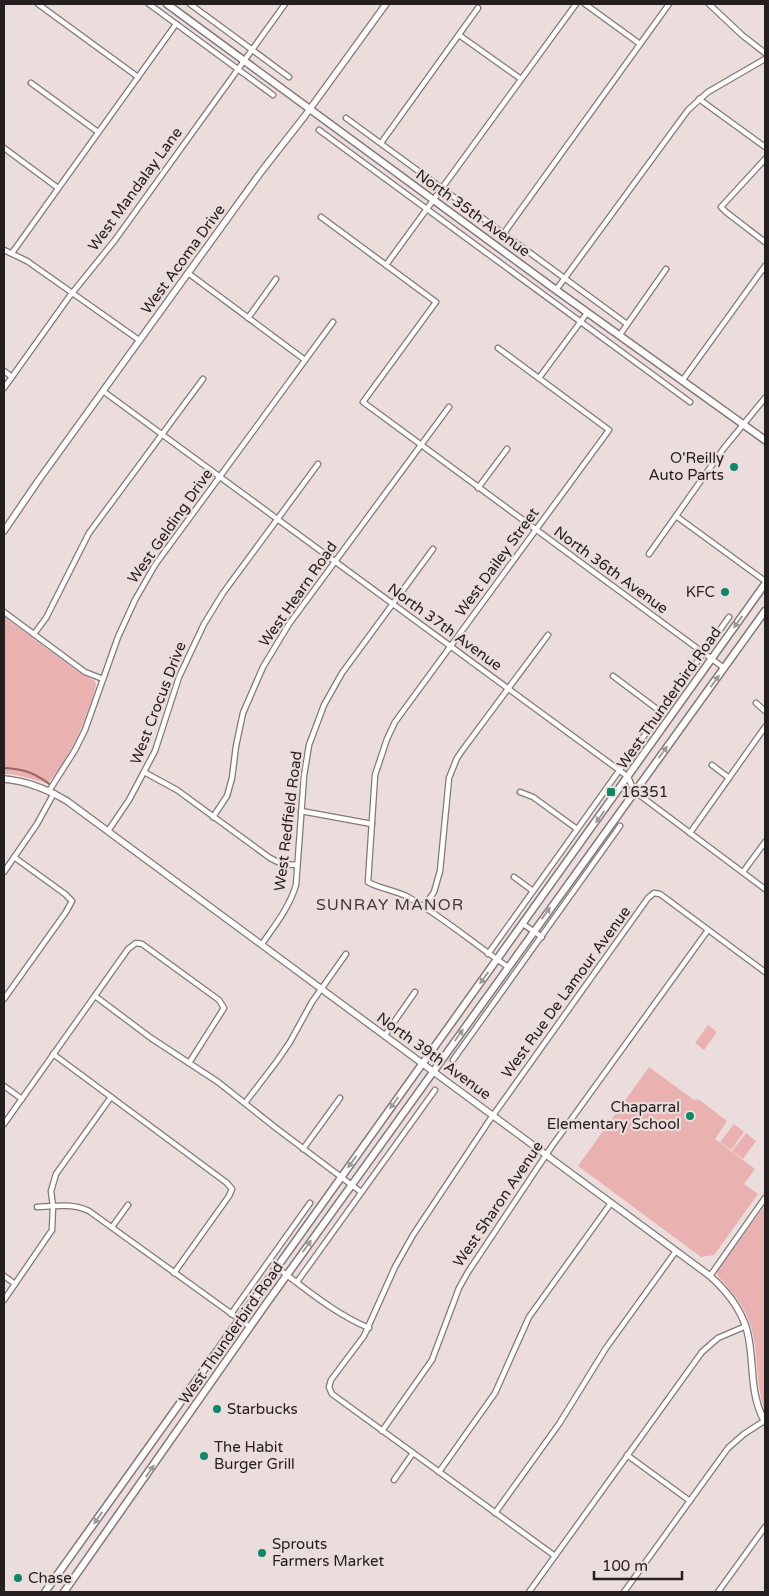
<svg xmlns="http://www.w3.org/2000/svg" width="769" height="1596" font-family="'Varela Round',sans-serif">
<rect width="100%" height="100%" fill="#ecdddd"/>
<g fill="#eab1b1">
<path d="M4 617 80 673 95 681 96 685C89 714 69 762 48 783L12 774H4Z"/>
<polygon points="708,1025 717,1032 704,1050 695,1043"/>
<polygon points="649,1067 694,1100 698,1099 727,1121 715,1139 755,1169 744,1184 758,1194 714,1255 701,1257 578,1166"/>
<polygon points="734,1124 744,1132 731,1150 720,1142"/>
<polygon points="746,1133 756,1141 743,1159 732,1151"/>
<path d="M765 1205V1411C757 1389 758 1368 755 1346 751 1313 738 1299 717 1275L718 1270Z"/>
</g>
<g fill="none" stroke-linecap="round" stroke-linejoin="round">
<path stroke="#9b6565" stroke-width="2" d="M4 768C25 769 35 773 52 786"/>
<g stroke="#847776" stroke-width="7">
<g id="minor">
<polyline points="38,4 138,77"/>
<polyline points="149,4 273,95"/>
<polyline points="190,4 289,77"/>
<polyline points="585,4 640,44"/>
<polyline points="709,4 742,35 765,53"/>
<polyline points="459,35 521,79"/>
<polyline points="31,83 98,132"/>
<polyline points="699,99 765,147"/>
<polyline points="346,118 627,324"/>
<polyline points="319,130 690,402"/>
<polyline points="381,143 478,8"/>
<polyline points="4,148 58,188"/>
<polyline points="765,159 721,207 726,212 765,242"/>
<polyline points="321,217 436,302 363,402 724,668"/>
<polyline points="504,233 669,4"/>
<polyline points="4,250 27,261 139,340"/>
<polyline points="12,253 176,24"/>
<polyline points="386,265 576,4"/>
<polyline points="188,273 305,360"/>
<polyline points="556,290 688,110 708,92 765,59"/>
<polyline points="248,318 276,279"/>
<polyline points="619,336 666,269"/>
<path d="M498 348 609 430 395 722 387 739 375 775 368 882C380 889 395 890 408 897 443 917 474 944 508 967"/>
<polyline points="4,371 12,377"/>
<polyline points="539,378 587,313"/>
<polyline points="682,381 765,266"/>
<polyline points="4,388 69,297 115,240 285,4"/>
<polyline points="103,391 619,770 628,777 634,791 765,889"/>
<polyline points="478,488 507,449"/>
<polyline points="676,516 765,581"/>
<polyline points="649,554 724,448 765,398"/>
<polyline points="4,612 85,672 103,679"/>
<polyline points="34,634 46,618 89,533 203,379"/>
<polyline points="613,676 661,712"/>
<polyline points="756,703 765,711"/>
<polyline points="712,765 729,778"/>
<polyline points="144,772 177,790 270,858 282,864 297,865"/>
<polyline points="49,791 75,750 85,730 118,637 135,600 155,565 333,322"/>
<polyline points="520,792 533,797 577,829"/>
<polyline points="301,811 372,824"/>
<polyline points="213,817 227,796 232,778 236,746 243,713 263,667 289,624 449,407"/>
<polyline points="108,831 129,800 155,751 179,677 204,624 223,593 318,464"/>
<polyline points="690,833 765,727"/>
<polyline points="4,872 37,824 54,793"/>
<polyline points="743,872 765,842"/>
<polyline points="514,877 533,891"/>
<polyline points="424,907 434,892 440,871 449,778 457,758 464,748 548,635"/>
<polyline points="523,924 542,937"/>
<path d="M262 944C275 925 289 908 296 885L304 776 309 745 324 705 342 673 433 549"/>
<polyline points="488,954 729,617"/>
<polyline points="95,996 151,1038 218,1082 276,1128 361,1192"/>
<polyline points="4,999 66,912 72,901 65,894 14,857"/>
<polyline points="385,1035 415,992"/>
<polyline points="53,1054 227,1183 232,1189 229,1196 174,1273"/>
<polyline points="453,1060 620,826"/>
<polyline points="4,1086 22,1099"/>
<polyline points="245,1103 277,1061 290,1042 312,1002 346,954"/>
<polyline points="4,1124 128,949 136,943 142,944 219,1000 224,1008 189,1063"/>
<polyline points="303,1149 340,1098"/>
<path d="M37 1207C55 1206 72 1203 89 1211L250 1327"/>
<polyline points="112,1227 128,1205"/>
<path d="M276 1267C306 1289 335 1314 369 1328"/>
<polyline points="4,1276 15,1284"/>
<polyline points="710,1276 765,1198"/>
<polyline points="297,1282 435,1090"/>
<polyline points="4,1300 52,1230 53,1206 51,1191 56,1174 111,1097"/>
<polyline points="231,1314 310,1203"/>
<polyline points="382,1431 432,1360 459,1288 468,1272 552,1146 708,930"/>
<polyline points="627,1455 690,1501"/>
<polyline points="439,1472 495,1393 529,1317 611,1203"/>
<polyline points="394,1480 413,1453"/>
<polyline points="495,1513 559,1424 606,1348 676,1251"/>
<polyline points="555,1556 332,1394 329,1387 331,1380 364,1336 395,1267 413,1235 489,1121 648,898 654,893 660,894 765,972"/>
<polyline points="529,1592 702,1352 718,1338 746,1326"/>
<polyline points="624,1592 728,1448 744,1434 764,1421"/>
<polyline points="718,1592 765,1527"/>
</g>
</g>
<g stroke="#847776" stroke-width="8">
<g id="tertiary">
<polyline points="4,531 38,481 261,172 304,117 386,4"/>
<path d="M4 779C27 781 47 789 67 801L710 1276C729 1293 745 1313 749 1340 754 1368 750 1396 765 1422"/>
</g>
</g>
<g stroke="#847776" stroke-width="9">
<g id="secondary">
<polyline points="167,4 556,290 765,440"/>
<polyline points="45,1592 765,584"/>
<polyline points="64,1592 266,1304 765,611"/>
</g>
</g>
<use href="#minor" stroke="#fff" stroke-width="4.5"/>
<use href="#tertiary" stroke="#fff" stroke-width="5.5"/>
<use href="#secondary" stroke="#fff" stroke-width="6"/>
</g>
<defs><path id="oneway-solid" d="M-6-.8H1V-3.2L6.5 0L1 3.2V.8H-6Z" transform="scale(1.25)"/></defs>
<g fill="#9d9b9a">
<use href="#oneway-solid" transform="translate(738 622) rotate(126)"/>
<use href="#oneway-solid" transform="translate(715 681) rotate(-54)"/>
<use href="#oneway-solid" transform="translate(663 752) rotate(-54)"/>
<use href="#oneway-solid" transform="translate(600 817) rotate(126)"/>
<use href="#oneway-solid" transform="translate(546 913) rotate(-54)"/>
<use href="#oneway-solid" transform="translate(484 978) rotate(126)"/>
<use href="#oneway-solid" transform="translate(459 1035) rotate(-55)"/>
<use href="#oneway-solid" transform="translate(394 1103) rotate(126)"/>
<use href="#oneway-solid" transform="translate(352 1162) rotate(126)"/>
<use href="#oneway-solid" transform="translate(307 1246) rotate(-54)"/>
<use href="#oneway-solid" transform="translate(150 1471) rotate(-55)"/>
<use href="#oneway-solid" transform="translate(98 1518) rotate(125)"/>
</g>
<g fill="#0d8768" stroke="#ecdddd" stroke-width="2">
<circle cx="734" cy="467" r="5"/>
<circle cx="725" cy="592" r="5"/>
<rect x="606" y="787" width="10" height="10" rx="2.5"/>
<circle cx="690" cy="1116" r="5"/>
<circle cx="217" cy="1409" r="5"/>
<circle cx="204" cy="1456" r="5"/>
<circle cx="262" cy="1553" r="5"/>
<circle cx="18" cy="1578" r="5"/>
</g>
<g text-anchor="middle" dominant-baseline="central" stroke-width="4.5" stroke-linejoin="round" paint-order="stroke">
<g font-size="15" fill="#25201f" stroke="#ecdddd">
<text transform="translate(135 189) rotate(-54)">West Mandalay Lane</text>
<text transform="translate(473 213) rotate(36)">North 35th Avenue</text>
<text transform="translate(183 259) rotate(-54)">West Acoma Drive</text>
<text transform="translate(170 526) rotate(-55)">West Gelding Drive</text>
<text transform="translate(497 562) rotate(-54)">West Dailey Street</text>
<text transform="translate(611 570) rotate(36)">North 36th Avenue</text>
<text transform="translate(298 594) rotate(-55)">West Hearn Road</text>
<text transform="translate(445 627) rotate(36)">North 37th Avenue</text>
<text transform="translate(669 698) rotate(-55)">West Thunderbird Road</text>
<text transform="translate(158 703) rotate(-69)">West Crocus Drive</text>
<text transform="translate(288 821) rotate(-83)">West Redfield Road</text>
<text transform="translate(566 992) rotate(-54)">West Rue De Lamour Avenue</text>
<text transform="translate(434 1056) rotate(36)">North 39th Avenue</text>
<text transform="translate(498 1204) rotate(-56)">West Sharon Avenue</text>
<text transform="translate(231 1333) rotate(-55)">West Thunderbird Road</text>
</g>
<g font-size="15" fill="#25201f" stroke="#ecdddd" text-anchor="start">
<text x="724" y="458" text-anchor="end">O'Reilly<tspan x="724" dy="17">Auto Parts</tspan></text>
<text x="715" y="592" text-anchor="end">KFC</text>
<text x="621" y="792">16351</text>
<text x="680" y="1107" text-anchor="end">Chaparral<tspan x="680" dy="17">Elementary School</tspan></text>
<text x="227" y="1409">Starbucks</text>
<text x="214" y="1447">The Habit<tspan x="214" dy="17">Burger Grill</tspan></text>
<text x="272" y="1544">Sprouts<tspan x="272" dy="17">Farmers Market</tspan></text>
<text x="28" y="1578">Chase</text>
</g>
<g font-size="16" letter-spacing="1" fill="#443838" stroke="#ecdddd">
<text x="390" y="905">SUNRAY MANOR</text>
</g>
</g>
<rect width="769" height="1596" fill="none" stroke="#25201f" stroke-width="10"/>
<path d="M594 1571v8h88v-8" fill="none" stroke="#25201f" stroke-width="2.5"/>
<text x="602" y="1571" font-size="15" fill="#25201f" stroke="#ecdddd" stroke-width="4" paint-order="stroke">100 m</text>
</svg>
